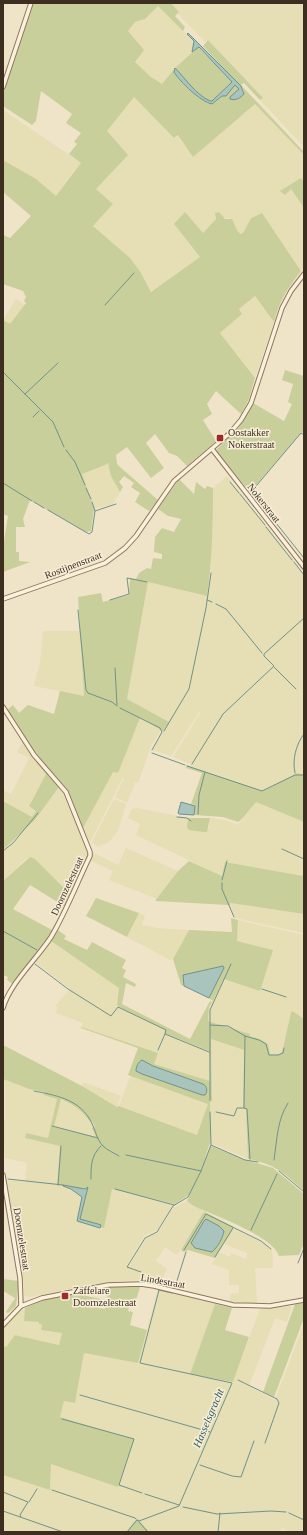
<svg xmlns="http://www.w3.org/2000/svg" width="307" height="1535" font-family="'Times New Roman',serif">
<rect width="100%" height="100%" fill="#f0e4c8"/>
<g fill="#e6deb5">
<polygon points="171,3 304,3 304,42 303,43 304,50 304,147 260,100 262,98 208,40 205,42 177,13 179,12"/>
<polygon points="159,5 195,43 192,52 175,68 162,84 151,77 135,62 128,31 135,22 145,19"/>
<polygon points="134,96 174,138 255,104 304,155 304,182 301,178 287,192 291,189 304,208 304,266 301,271 262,213 251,218 243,233 240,234 237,230 232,219 215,216 216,219 203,233 174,224 200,257 151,292 141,273 93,226 113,204 96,189 106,131"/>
<polygon points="3,110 81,163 56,196 36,179 3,160"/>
<polygon points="255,296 274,322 255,378 220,333 242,314 239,309"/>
<polygon points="16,299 25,305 10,325 3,320"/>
<polygon points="109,463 111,476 120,492 113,504 94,509 82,474"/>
<polygon points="227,476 304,574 304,775 297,773 265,790 259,790 191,766 191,764 173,757 201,712 200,711 171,756 152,750 169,722 127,699 148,582 207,596 210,577 213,514 213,488"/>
<polygon points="43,631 80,631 84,696 34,686 40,663"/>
<polygon points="140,718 161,730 151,746 138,783 135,782 127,803 115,797 124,778 123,777 91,841 88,839 83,828 113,771 118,773"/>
<polygon points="23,741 46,774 29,805 37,810 32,818 3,800 3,790 11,794 29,758 17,752"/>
<polygon points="59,787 66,795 88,851 85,862 70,894 35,859 27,858 3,881 3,847 5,848 14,841 34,821"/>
<polygon points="114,799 126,804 118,831 109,842 100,846 97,846 92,842"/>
<polygon points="256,802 304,822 304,876 226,862 222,876 136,835 140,824 128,818 132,809 137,808 188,818 187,827 209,828 210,818 225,820 238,825"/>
<polygon points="126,848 178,871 157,899 109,880 113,871 91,861 94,853 118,865"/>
<polygon points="229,903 304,914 304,933 235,918"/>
<polygon points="139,913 145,916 142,925 157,928 189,930 173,959 170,960 127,937"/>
<polygon points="238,920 304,935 304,1019 300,1017 284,1040 282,1052 277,1055 270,1054 268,1044 260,1039 249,1035 250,1034 208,1021 209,1007 224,979 273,950 237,941"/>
<polygon points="51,941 119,988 117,1005 119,1007 165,1030 164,1033 209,1051 210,1081 153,1064 157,1053 81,1027 83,1023 56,1013 58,1007 55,1006 70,989 35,962"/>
<polygon points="211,1039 244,1050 243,1106 246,1109 248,1159 210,1143 210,1101 212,1101"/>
<polygon points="132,1076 209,1104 197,1135 119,1106 130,1077"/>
<polygon points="3,1079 29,1089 45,1092 45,1095 57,1099 48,1138 26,1133 25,1138 60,1146 57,1185 112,1189 175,1204 157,1230 144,1236 127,1265 129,1266 145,1239 155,1234 161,1228 173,1208 187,1201 205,1211 177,1255 165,1247 156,1261 167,1269 160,1282 141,1280 121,1281 87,1285 31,1297 28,1297 24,1295 23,1278 6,1180 25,1181 27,1163 5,1158 3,1121 5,1121 5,1082 3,1081"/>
<polygon points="83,1082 121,1096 117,1107 82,1086"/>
<polygon points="61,1099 78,1108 85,1115 89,1122 92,1121 95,1127 93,1128 96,1137 54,1127"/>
<polygon points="233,1228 265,1244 272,1251 273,1268 255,1268 257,1303 230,1301 230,1294 239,1293 239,1285 229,1285 229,1270 212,1264 219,1252 230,1257 231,1253 246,1259 247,1253 224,1244"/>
<polygon points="158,1289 215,1304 190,1374 233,1382 260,1309 292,1306 287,1322 275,1318 249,1386 275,1400 304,1323 304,1532 290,1532 282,1528 280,1532 149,1532 136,1518 126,1532 3,1532 3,1475 50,1490 51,1464 118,1486 134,1439 60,1417 64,1401 75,1403 84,1353 138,1363"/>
<polygon points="25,1308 24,1321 39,1322 42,1324 42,1330 62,1333 60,1345 15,1335 6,1347 3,1346 3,1329 12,1318"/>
</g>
<g fill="#c9cf9b" fill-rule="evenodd">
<path d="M33 3H171L179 12 175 16 185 27 183 31 158 6 145 19 135 22 128 31 144 50 135 62 151 77 162 84 175 68 198 47 232 82 212 101H210C198 95 183 82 177 70L174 72C179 81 193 94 202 99 205 102 210 102 214 103L235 85 239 89 230 97 238 99 244 93 243 89 203 46 208 40 263 98 260 100 244 83 241 85 304 152V155L255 104 193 157 178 135 174 138 134 97 107 131 128 155 96 189 113 204 93 226 130 258 141 273 151 292 200 257 174 224 185 212 203 233 216 219 215 213 219 212 225 219H232L237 230 240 234 243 233 251 218 262 213 301 271C288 288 279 301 274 322L255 296 239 309 242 314 220 333 255 378 249 399 241 414 216 391 207 404 212 414 203 420 216 441 187 466 177 456 169 453 155 434 146 443 164 468 151 478 127 447 116 455 117 464 120 467 158 500 149 511 135 502 140 493 131 487 134 483 124 476 119 482 123 487 120 492 111 476 108 463 105 465 82 474 94 509 91 531 86 532 30 500 23 519 25 527H16V552H19V561L30 562 3 572V548L8 516 3 514V320L10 324 26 303 24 301 26 297 23 291 3 284V235L10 238 31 216 3 192V160L36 179 56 196 81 163 69 154 77 144 74 142 81 133 66 123 72 114 41 91 36 121 32 125 3 106V92Z"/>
<polygon points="301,178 304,182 304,208 291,189 285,195 280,191"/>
<polygon points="285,370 304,376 304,434 302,432 250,492 218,455 216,450 239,427 253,403 284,421 292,404 288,402 293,384 282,380"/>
<path d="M179 479 194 494 196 482 205 489 207 486 213 488C213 524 212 561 207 596L148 582 127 699 169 722 163 731 140 718 118 773 113 772 83 828 68 792 38 757 8 711V709L13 705 19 713 28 705 54 714 60 691 84 696 78 597 101 593 103 602 129 595 130 578 136 579 139 573 147 568 151 569 153 558 162 559V554L154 552 155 537 162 528 174 532 181 519 168 516 158 509Z"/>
<polygon points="31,753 59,787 34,821 5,848 3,847 3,801 32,817 36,811 29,806 46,774 32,757"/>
<polygon points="187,765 259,790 265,790 297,773 304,775 304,822 256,802 242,819 238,822 223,817 194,815 195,805 191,804 202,773 186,768"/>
<polygon points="188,818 210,818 207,832 204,832 189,830 187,827"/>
<polygon points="30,857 35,859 70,894 64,906 30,885 13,909 52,930 40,951 14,985 7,980 8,977 3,975 3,881"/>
<polygon points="189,861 222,876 225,862 304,876 304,914 230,903 230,905 228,905 155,901 178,871"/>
<polygon points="96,898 139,913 127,937 86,916"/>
<polygon points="231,918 238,920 237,941 273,950 260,991 224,979 213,1001 209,998 224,968 223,966 184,975 184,986 181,985 173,959 189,930 232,932"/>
<path d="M58 930 66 936 64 939 87 950 92 942 126 960 122 968 126 970 123 977 136 984 135 987 126 983 122 1004 190 1039 210 1001 212 1002 209 1007 208 1021 250 1034V1036L260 1039 268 1044 270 1054C274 1056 279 1055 282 1052L291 1013 292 1011 304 1019V1191C284 1173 275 1164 248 1159L246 1109 243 1106 244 1050 211 1039 212 1101 210 1102V1143L204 1161 211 1146 243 1159 273 1168 304 1194V1243L299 1255 279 1256C273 1236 213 1215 194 1206L187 1201 190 1194 175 1204 112 1189 104 1228 77 1220 83 1196 69 1187 57 1185 60 1146 25 1138 26 1133 48 1138 57 1099 44 1095 45 1092 29 1089 3 1079V1045L82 1086 117 1107 119 1106 197 1135 208 1104 128 1075 138 1048 81 1028V1027L158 1053 154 1064 210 1081 209 1051 164 1033 165 1030 119 1007 117 1005 119 988 51 941ZM142 1060 153 1066 203 1084 205 1095 142 1074 141 1061ZM61 1099C74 1105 82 1110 90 1122L92 1121 95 1127 92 1128 96 1137 54 1127Z"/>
<path d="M205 1212 234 1227 215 1258 188 1250 184 1252 181 1250 203 1213ZM204 1221 224 1233 215 1249 212 1252 195 1248 191 1243Z"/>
<polygon points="3,1279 19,1281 16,1306 8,1313 6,1312 15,1298 3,1291"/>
<polygon points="131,1286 140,1287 136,1300 131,1299 128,1311 133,1312 130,1325 147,1330 138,1363 84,1353 75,1403 64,1401 60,1417 134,1439 118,1487 51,1464 50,1490 3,1475 3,1346 6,1347 15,1335 59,1345 62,1333 41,1330 42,1324 39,1324 39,1322 24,1321 25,1308 41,1300 87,1291 87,1296 101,1299 99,1308 105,1309 109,1287"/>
<polygon points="304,1303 304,1318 274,1397 263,1392 295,1304"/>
<polygon points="215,1304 232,1308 225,1330 249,1337 233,1382 190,1374"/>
<polygon points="137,1518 149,1532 126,1532"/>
</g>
<g fill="#a9c4bc" stroke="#6f938a">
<path d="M188 33 241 86 244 94C240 98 236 101 230 99V97L239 89 235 85 226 96H222L212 104C201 102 180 82 174 72L175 68C186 79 195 94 210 101H212L232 82 199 47 192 52 194 41 187 34Z"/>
<polygon points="181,802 195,806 194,815 179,814 178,813"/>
<polygon points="223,966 224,968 209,998 184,986 183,975"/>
<path d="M142 1060 153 1066 203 1084C207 1086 208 1091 205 1095H202L142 1074 136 1071C136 1067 138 1062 142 1060Z"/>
<polygon points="63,1185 85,1189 88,1187 80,1219 98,1224 101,1225 100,1228 77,1221 82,1197 71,1189 63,1186"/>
<path d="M206 1219 219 1226 224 1231C223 1238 217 1248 212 1252L195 1248 191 1243 204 1221Z"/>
</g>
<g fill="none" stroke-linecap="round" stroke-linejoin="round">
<g stroke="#6f938a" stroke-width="1">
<polyline points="105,305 134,273"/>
<polyline points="3,372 53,422 64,447"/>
<polyline points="25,394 58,363"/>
<polyline points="33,417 39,411"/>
<polyline points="304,435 301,433 251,492 252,495 272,518 304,558"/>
<polyline points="66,450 75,462 85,485"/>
<polyline points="230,482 239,493"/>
<polyline points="3,483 32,501"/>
<polyline points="86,488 91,499"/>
<polyline points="240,494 265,525"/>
<polyline points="34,502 44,508"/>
<polyline points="48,510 89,534 92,532 95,511 92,502"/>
<polyline points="95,511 116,504"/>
<polyline points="266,527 292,560"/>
<polyline points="294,562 304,575"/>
<polyline points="110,600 129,594 127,578 147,582"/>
<polyline points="207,600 212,602"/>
<polyline points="216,604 226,609 262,653"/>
<polyline points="78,610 86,690 88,693 112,702 117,706"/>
<polyline points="274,667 296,689"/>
<polyline points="115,668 117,705"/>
<polyline points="120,708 160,728 162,732 152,750"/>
<polyline points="164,731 189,689 206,608 211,573"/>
<polyline points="152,753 185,765"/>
<polyline points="192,764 223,714 274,666 264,656 264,654 304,618"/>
<polyline points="187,766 262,791 295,775 304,775"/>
<path d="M295 773C292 760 296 744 304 734"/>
<polyline points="198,814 199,795 205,772"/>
<polyline points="177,817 187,818 191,821"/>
<polyline points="282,849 304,859"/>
<polyline points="3,851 13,843 38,813"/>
<polyline points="222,880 227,861"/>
<polyline points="222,883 222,889 234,917"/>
<polyline points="3,931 37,950"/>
<polyline points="35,964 68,989 111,1016 118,1007 166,1030 165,1034"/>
<polyline points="262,989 286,997"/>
<polyline points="210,1025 228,1026 245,1036 259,1040 266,1044 269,1055 278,1055 283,1053 284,1048"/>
<polyline points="245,1036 244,1108 247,1109 250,1159"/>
<polyline points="158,1050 165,1034 209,1052"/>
<path d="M34 1091C55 1095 77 1099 89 1118 95 1127 96 1139 103 1146 107 1150 114 1153 119 1156"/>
<polyline points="210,1100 210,1010 231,964"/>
<polyline points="210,1112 211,1145"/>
<polyline points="216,1112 234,1116 237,1108 244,1108"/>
<polyline points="52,1126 98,1138"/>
<polyline points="126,1155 201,1171"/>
<path d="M274 1160C277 1140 277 1120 288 1103"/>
<polyline points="279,1171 304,1192"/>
<polyline points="8,1179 63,1185"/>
<path d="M91 1179C91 1165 91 1156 101 1146"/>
<polyline points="58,1185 61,1146"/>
<polyline points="115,1189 174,1205"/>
<polyline points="251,1230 277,1174"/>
<polyline points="184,1250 206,1214 261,1241 271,1249"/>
<polyline points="215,1257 233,1228"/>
<polyline points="298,1263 304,1248"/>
<polyline points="141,1272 127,1267 145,1238 157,1232 173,1206 188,1197 201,1171 211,1145 245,1160 258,1162"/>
<polyline points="175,1287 186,1252"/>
<polyline points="238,1380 277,1399 279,1403 265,1443"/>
<polyline points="80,1395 210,1432"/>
<polyline points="62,1419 134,1439 119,1485 142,1493"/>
<polyline points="200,1465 232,1476 241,1477 254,1441"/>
<polyline points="52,1490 135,1518 136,1519"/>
<polyline points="3,1492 28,1502 20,1515 21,1517"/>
<polyline points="145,1494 179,1505"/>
<polyline points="29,1502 37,1489"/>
<polyline points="183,1507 217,1514 271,1511 286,1512"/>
<polyline points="3,1511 63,1532"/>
<polyline points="289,1513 304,1520"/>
<polyline points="139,1522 148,1532"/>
<polyline points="127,1532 137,1520 139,1521 179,1506 232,1383 140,1363 159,1290 172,1293"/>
<polyline points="218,1532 220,1513"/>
</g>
<g stroke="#8d765c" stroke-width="5.5">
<g id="minor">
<polyline points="3,87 31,3"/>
<polyline points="212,449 304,567"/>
<polyline points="3,599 105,563 125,548 136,536 174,481 230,433 241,420 251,403 282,308 291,291 304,274"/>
<path d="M3 707 34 755 66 792 90 852V856C77 883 66 912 51 937 37 959 10 983 3 1008"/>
<polyline points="3,1175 20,1278 21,1306"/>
<polyline points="3,1325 21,1306 42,1298 108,1285 141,1284 154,1286 233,1305 270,1306 304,1300"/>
</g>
</g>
<use href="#minor" stroke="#faf1dc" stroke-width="3.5"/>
</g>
<g fill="#9e2a2b" stroke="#f7eed8" stroke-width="1.5">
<rect x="216" y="434" width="8" height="8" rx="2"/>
<rect x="61" y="1292" width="8" height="8" rx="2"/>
</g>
<g text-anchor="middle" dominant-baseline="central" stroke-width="3" stroke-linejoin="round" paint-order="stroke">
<g font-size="10" fill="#3d2e20" stroke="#f7eed8" text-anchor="start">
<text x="228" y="432">Oostakker<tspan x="228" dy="12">Nokerstraat</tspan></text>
<text x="73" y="1290">Zaffelare<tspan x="73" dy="12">Doornzelestraat</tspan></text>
</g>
<g font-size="10" fill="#3d2e20" stroke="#f7eed8">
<text transform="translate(264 503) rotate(52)">Nokerstraat</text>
<text transform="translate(73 565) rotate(-21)">Rostijnenstraat</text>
<text transform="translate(67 886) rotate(-65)">Doornzelestraat</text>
<text transform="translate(22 1239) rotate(81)">Doornzelestraat</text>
<text transform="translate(163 1281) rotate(10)">Lindestraat</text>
</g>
<g font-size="11" font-style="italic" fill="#2f5d5a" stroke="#f7eed8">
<text transform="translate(208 1418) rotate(-67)">Hasselsgracht</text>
</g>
</g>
<rect width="307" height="1535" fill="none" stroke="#3d2e20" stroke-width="8"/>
</svg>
